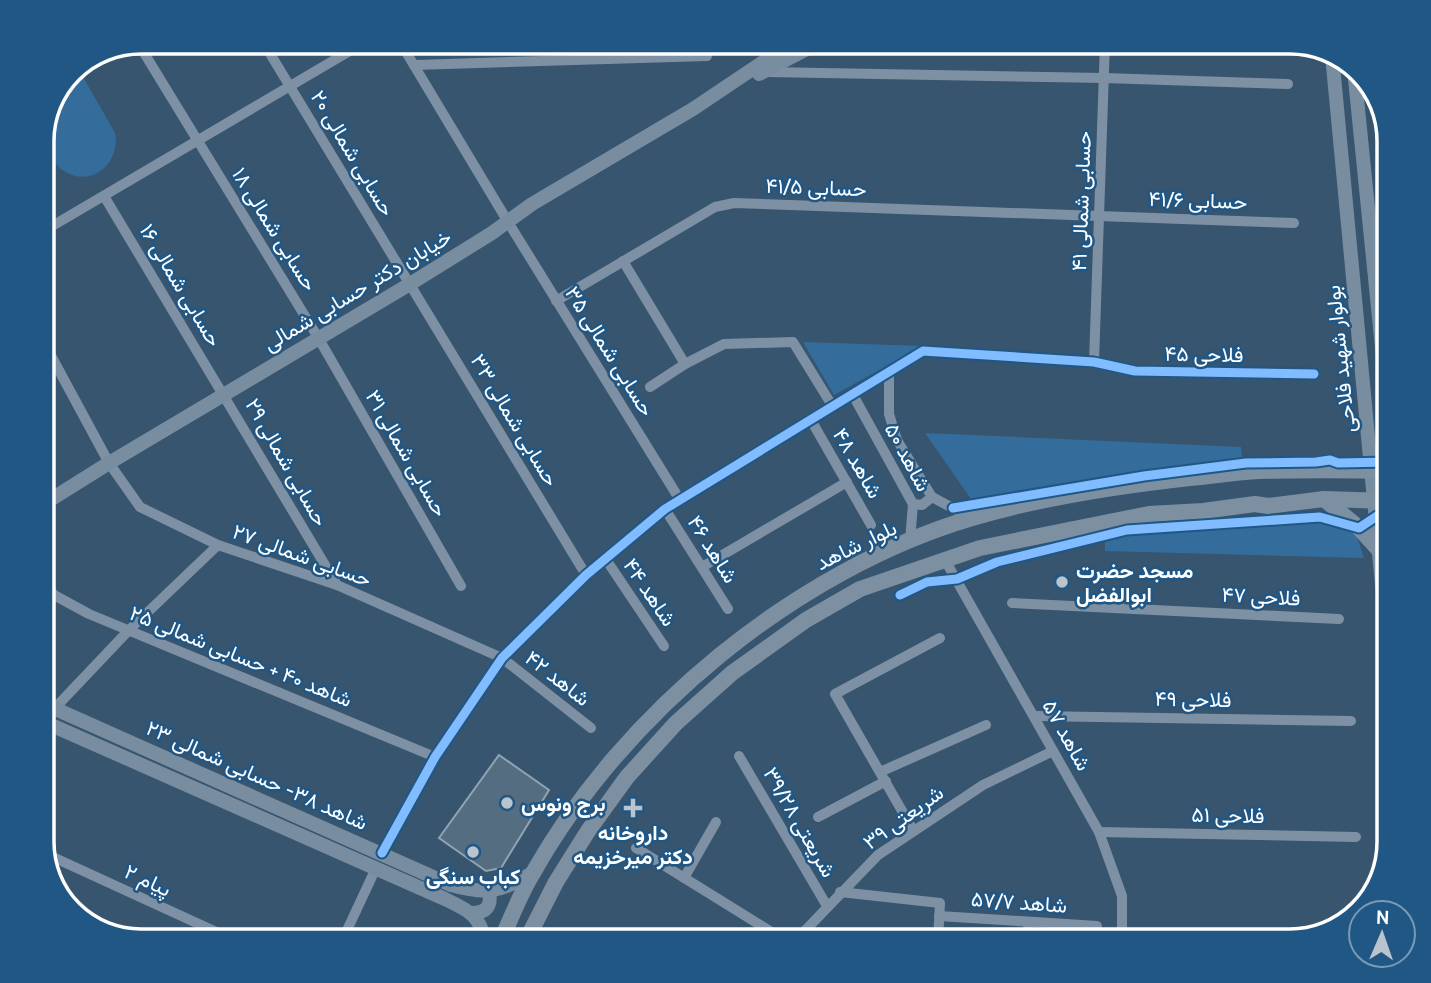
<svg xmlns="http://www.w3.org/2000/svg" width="1431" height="983" font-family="Cabin,Vazirmatn,sans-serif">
<rect width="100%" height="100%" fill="#37556e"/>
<g fill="#346d9b">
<path d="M78 68 115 133C121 162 92 189 64 171 54 165 48 151 42 140V136L71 71Z"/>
<polygon points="803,342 923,346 834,395"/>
<polygon points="925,433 1241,447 1242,459 971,499"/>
<polygon points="1335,514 1353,525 1364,558 1105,551 1105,525"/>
</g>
<polygon fill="#556d81" stroke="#91a3b2" stroke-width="2" points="499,755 549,790 501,868 486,871 439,838"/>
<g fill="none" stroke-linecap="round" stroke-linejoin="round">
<g stroke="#7e91a4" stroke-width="10">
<polyline points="263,42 586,575"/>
<polyline points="400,42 508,222 680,500"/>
<polyline points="138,43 319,339 461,586"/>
<polyline points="414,65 707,56"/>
<polyline points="767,72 1104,78 1288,84"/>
<polyline points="104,196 337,585"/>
<polyline points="42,232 365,42"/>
<polyline points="623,261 685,364"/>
<polyline points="556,301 715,207 734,203 1294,223"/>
<polyline points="42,339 109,463 140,507 218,545 337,585 502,658 591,728"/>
<polyline points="1094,362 1105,42"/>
<polyline points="889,372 889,414 897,440 932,497 971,518"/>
<polyline points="650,387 685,364 724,344 793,342 833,407"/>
<polyline points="853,395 913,504 910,541"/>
<polyline points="811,420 871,525"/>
<polyline points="913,504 922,505 932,497"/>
<polyline points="665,509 728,609"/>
<polyline points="605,558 664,646"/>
<polyline points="945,560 1099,832 1122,896 1122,941"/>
<polyline points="702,567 847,482"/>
<polyline points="42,577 54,595 89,614 435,757"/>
<polyline points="1012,603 1339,619"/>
<polyline points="1034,716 1351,721"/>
<polyline points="42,725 55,708 129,630 218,545"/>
<polyline points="739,756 827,906"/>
<polyline points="880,772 986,725"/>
<polyline points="818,817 886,781"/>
<polyline points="913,830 835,694 940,638"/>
<polyline points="1099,832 1356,837"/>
<polyline points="636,848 786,941"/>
<polyline points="44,853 236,941"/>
<polyline points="382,853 435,757 502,658 586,575 665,509 923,351 1094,362 1135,371 1314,374"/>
<polyline points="684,878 716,822"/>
<polyline points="840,892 940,903 938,941"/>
<polyline points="939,916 1097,926"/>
<polyline points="342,941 376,868"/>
<polyline points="795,941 878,855 983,785 1053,751"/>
<polyline points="1027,941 1029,922"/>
</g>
<g stroke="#788ea0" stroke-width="14">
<polyline points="1332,55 1389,659"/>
<polyline points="1354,69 1389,417"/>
<polyline points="759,74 820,42"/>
<polyline points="42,505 109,463 410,284 492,233 532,204 693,109 793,42"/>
<path d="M42 703 451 885C487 895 501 892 532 873"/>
<path d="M42 721 445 899C468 910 480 915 485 941"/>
<path d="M472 913C486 913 492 906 489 892"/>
</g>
<g stroke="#7d90a1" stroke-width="16">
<polyline points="1324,499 1359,528 1378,549"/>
<path d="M501 941C511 918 520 894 533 873 623 713 796 570 972 518 1043 497 1117 486 1190 478 1213 476 1236 472 1259 471 1303 470 1346 470 1389 471"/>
<polyline points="526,941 556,882 588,831 627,777 676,723 732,673 806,620 860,589 980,548 1149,514 1203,511 1255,504 1268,506 1324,499 1389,501"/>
</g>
<g stroke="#205785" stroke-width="13">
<g id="cycleway">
<polyline points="953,508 1144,476 1246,463 1316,462 1330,460 1338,463 1389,462"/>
<polyline points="900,595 927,582 957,579 997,562 1127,530 1320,517 1359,528 1377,516 1389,517"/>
<polyline points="382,853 435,757 502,658 586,575 665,509 923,351 1094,362 1135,371 1314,374"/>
</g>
</g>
<use href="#cycleway" stroke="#80bcff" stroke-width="9"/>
</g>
<g fill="#b9c4cc" stroke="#205785" stroke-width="2.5">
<circle cx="1062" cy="582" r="7"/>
<circle cx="507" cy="803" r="7"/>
<path d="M629.5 797.5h7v7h7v7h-7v7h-7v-7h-7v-7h7z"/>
<circle cx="473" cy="852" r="7"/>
</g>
<g text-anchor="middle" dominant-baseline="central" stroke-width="5" stroke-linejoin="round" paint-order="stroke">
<g font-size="21" fill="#fff" stroke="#205785">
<text transform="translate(353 153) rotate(59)">حسابی شمالی ۲۰</text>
<text transform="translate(816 187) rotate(2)">حسابی ۴۱/۵</text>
<text transform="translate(1198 200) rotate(2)">حسابی ۴۱/۶</text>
<text transform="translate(1081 201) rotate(-88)">حسابی شمالی ۴۱</text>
<text transform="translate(275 229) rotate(58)">حسابی شمالی ۱۸</text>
<text transform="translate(181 285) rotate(59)">حسابی شمالی ۱۶</text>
<text transform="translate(357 290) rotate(-31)">خیابان دکتر حسابی شمالی</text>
<text transform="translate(610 351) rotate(58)">حسابی شمالی ۳۵</text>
<text transform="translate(1204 354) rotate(1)">فلاحی ۴۵</text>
<text transform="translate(1340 359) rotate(-96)">بولوار شهید فلاحی</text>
<text transform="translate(515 420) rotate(59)">حسابی شمالی ۳۳</text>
<text transform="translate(407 453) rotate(60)">حسابی شمالی ۳۱</text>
<text transform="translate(908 457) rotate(62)">شاهد ۵۰</text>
<text transform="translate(287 462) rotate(60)">حسابی شمالی ۲۹</text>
<text transform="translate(858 463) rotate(60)">شاهد ۴۸</text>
<text transform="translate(856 545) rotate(-26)">بلوار شاهد</text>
<text transform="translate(713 549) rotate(58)">شاهد ۴۶</text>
<text transform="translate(302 555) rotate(20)">حسابی شمالی ۲۷</text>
<text transform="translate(650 592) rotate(56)">شاهد ۴۴</text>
<text transform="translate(1261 596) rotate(3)">فلاحی ۴۷</text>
<text transform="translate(241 656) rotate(22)">شاهد ۴۰ + حسابی شمالی ۲۵</text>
<text transform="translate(558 678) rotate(38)">شاهد ۴۲</text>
<text transform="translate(1193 699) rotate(1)">فلاحی ۴۹</text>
<text transform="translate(1067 735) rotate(61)">شاهد ۵۷</text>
<text transform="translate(257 775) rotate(24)">شاهد ۳۸- حسابی شمالی ۲۳</text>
<text transform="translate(1228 815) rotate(1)">فلاحی ۵۱</text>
<text transform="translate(903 817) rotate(-36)">شریعتی ۳۹</text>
<text transform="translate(800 822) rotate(60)">شریعتی ۳۹/۲۸</text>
<text transform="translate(148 880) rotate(25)">پیام ۲</text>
<text transform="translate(1019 902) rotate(4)">شاهد ۵۷/۷</text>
</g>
<g font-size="21" font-weight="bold" fill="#fff" stroke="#205785" text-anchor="start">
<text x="1076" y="570">مسجد حضرت<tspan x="1076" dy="24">ابوالفضل</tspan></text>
<text x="521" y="803">برج ونوس</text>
<text x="633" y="832" text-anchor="middle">داروخانه<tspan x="633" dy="24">دکتر میرخزیمه</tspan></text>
<text x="473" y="876" text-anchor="middle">کباب سنگی</text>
</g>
</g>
<path d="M0 0H1431V983H0ZM141 54H1290A87 87 0 0 1 1377 141V842A87 87 0 0 1 1290 929H141A87 87 0 0 1 54 842V141A87 87 0 0 1 141 54Z" fill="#205785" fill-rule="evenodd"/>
<path fill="none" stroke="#fff" stroke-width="3.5" d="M141 54H1290A87 87 0 0 1 1377 141V842A87 87 0 0 1 1290 929H141A87 87 0 0 1 54 842V141A87 87 0 0 1 141 54Z"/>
<g transform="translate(1382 934) rotate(2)"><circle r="33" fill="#205785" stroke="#799ab6" stroke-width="2"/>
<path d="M0-5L12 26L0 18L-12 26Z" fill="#b9c4cc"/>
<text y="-10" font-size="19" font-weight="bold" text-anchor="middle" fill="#ffffff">N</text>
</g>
</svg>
